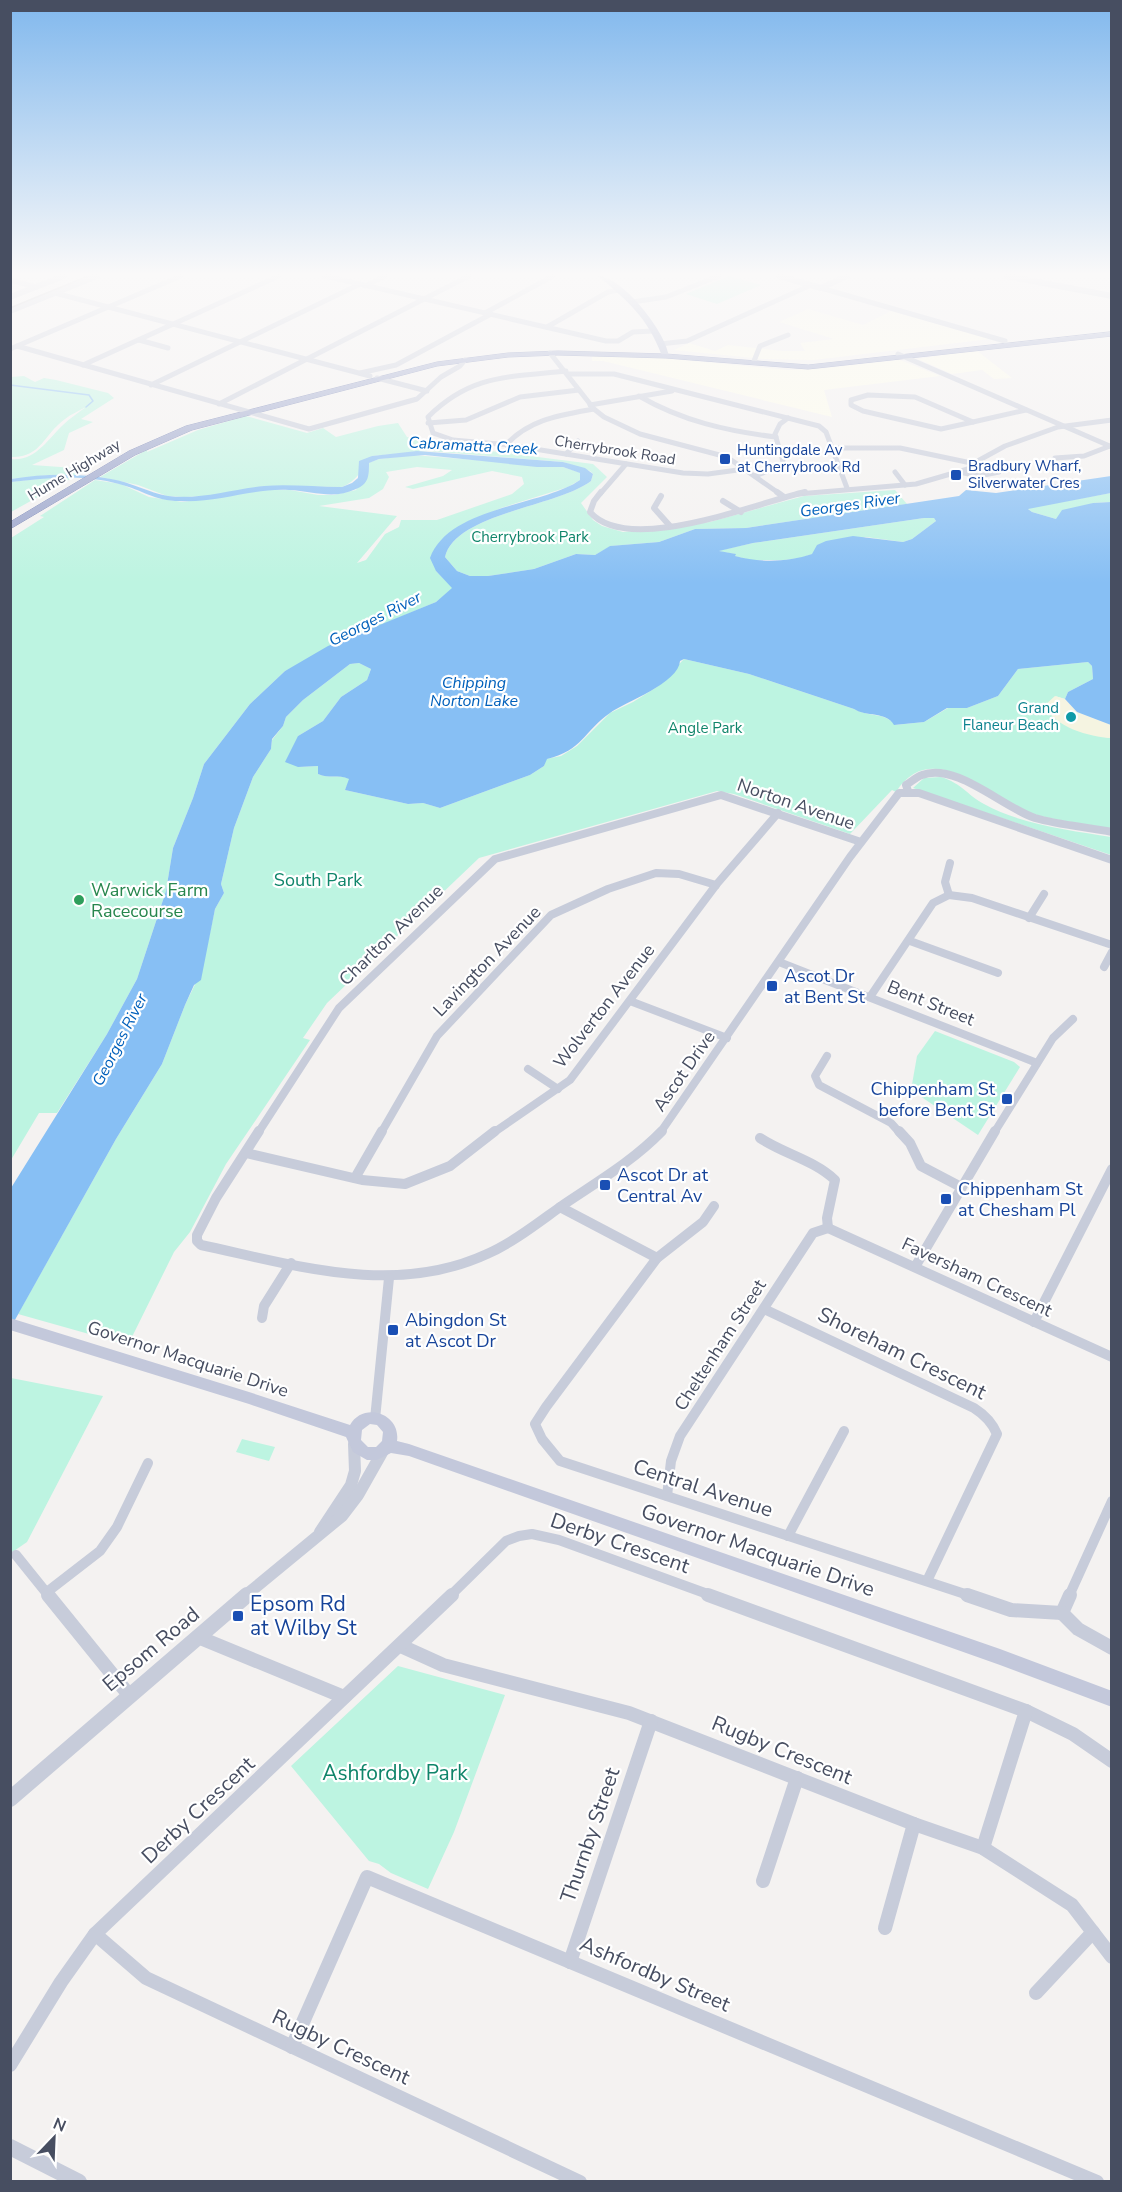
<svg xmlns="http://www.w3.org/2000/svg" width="1122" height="2192" font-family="'Nunito Sans',sans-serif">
<rect width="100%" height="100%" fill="#f4f2f1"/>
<g fill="#fefdeb">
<polygon points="808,309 863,325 891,311 990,339 814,360 763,359 674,350 689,343 715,351 728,345 783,351 805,351 800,343 834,339 779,322"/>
<polygon points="976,350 1012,378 994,379 982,370 952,374 918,359"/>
<polygon points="592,356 651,357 788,370 817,369 900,360 940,376 824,390 832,417 603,361 592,361"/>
</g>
<g fill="#bdf4e1" fill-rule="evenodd">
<polygon points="729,276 761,285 717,304 686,294"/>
<path d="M24 376 35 382 44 378 56 380 108 393 114 398 81 419 93 422 69 433 64 450 32 465 89 469 75 476 50 475 11 479V459C35 462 48 439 63 425 70 418 78 413 86 407 79 411 71 414 65 419 43 435 41 458 11 457V377Z"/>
<path d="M246 416 307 433 323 428 336 437 378 426 398 423 407 437 460 447 593 464 607 477 581 503 593 520 602 526 623 532 710 522 804 496 895 490 907 504 746 528 695 529 659 542 611 546 595 555 576 554 534 569 488 576H470L457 571 445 557C456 513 557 507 591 481L593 474 590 471 563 462 428 451 372 456C362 469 357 481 342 487L266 486 208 496 184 497 167 496 138 485 100 477 148 449 147 452 198 430Z"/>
<path d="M413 455 563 467 581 473 580 480 568 487 501 508 455 529 436 571 453 588 436 602 355 636 285 671 250 704 204 764 193 798 173 848 166 891 137 979 107 1034 57 1113H39L11 1160V538L44 517 40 516 95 480 121 484 149 497 183 502 265 490H290L318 495H334L356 490 369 469 368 463 379 459ZM417 467 452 470 443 476 405 487 413 489 492 471 522 477 524 484 512 494 437 520H401L399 527 385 534 366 560 357 563 397 516 319 506 369 498 383 489 389 477 386 472Z"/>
<polygon points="55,477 72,478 11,512 10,482"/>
<polygon points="1111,493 1111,502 1093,503 1056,519 1032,512 1027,508"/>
<polygon points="924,518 934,518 936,521 912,539 903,542 866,537 800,558 784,560 751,560 734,556 735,554 717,551 753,543"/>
<path d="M684 659 749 674 854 709C867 717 886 712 895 725L924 722 948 708H967L998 696 1018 669 1088 662 1092 666 1093 679 1068 692 1065 699 1055 696 1104 737 1111 738V829C1085 823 1055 821 1030 813 991 799 932 735 896 792L892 790 850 834 734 794 717 791 479 858 327 1003 303 1038 310 1040 226 1164 190 1232 174 1252 128 1345 18 1314 116 1139 162 1064 185 1005 202 970 215 909 224 893 221 884 234 828 253 777 271 749 272 740 283 726 286 717 303 700 350 664 359 663 371 669 367 680 341 697 323 721 298 736V767L319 766 318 774C329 779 339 774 350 779L345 790 408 804 423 803 440 808 530 775 544 766 546 759 561 756 577 746 610 713 633 702 657 687Z"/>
<path d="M941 777C963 784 967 795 984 804 1022 825 1070 830 1111 837V855L913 788 924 778Z"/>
<polygon points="935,1031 1014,1062 1020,1067 978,1135 911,1090 917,1056"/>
<polygon points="11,1378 103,1396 27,1542 11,1553"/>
<polygon points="242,1439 275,1447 269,1461 236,1452"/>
<polygon points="398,1666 505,1695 454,1832 428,1889 391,1873 379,1864 369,1861 291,1766"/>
</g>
<path fill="#f5f4e1" d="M1055 696 1065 699 1077 712 1111 725V738C1090 737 1053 727 1045 705Z"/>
<path fill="#87bff4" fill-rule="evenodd" d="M417 451 563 462 585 468 593 474 591 481C557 507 456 513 445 557L457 571 470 576H488L534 569 576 554 595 555 610 546 659 542 695 529 746 528 959 496 966 490 996 493 1111 476V493L1028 509 1032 512 1056 519 1062 510 1093 503 1111 502V725L1077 712 1065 699 1068 692 1093 679 1092 666 1088 662 1018 669 998 696 967 708H947L924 722 894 725C886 711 866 717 854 709L749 674 684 659 680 661C679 683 625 702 610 713 583 732 583 750 547 759L544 766 530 775 440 808 423 803 408 804 345 790 349 779C338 774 329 779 318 774V766L298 767 285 762 298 736 323 721 341 697 367 680 371 669 359 663 350 664 303 700 286 717 283 726 272 739 271 749 253 777 234 828 221 884 224 893 215 909 201 980 194 985 185 1005 162 1064 116 1139 11 1327V1188L107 1034 137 979 166 891 173 848 193 798 204 764 250 704 285 671 328 646 436 602 452 588 436 571 430 558C449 506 543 506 580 480V473L563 467H537L425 455 379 459 369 463C369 475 369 484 356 489 333 500 313 491 289 490 252 488 217 503 180 501 154 501 143 490 119 484 84 474 47 478 11 482V479C43 474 78 473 111 479 131 482 149 493 168 496 201 500 231 489 264 486 289 484 316 487 342 487L352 483 358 478 359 461 372 456ZM924 518H934L936 521 912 539 903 542 853 536 826 541 817 545 812 554C788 562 760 563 735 556L736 554 719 551 753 543Z"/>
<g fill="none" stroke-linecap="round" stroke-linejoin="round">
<polyline stroke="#87bff4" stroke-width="1.5" points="10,385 89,395 93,401 86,407"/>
<g stroke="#707db0" stroke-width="1">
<polygon id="trunk" points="1112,332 1112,336 808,369 666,358 558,355 508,357 437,366 192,430 135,455 10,529 10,522 129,451 186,426 437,362 508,353 558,351 666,354 808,365"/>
</g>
<g stroke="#c7ccda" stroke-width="5">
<polyline points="325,276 606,341 618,341 633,332 653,331"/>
<polyline points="10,280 36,287"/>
<polyline points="365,286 385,276"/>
<polyline points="821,288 1005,341"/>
<polyline points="55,293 370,376"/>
<polyline points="632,302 666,297 719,276"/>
<polyline points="485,313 553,276"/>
<polyline points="547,327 608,292 619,290"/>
<polyline points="139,340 168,348"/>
<polyline points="660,344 687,341 811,285"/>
<polyline points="17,346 309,429 417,399 441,377 460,366 465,360"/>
<polyline points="10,349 181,276"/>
<polyline points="550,353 594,409 604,417 640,434 727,457 780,494"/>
<polyline points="898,354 1112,447"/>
<polyline points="754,361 760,346 788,335"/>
<polyline points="83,365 279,276"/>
<path d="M566 371C510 377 471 374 428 417L433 433 453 440 510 445 683 473 708 474 745 469"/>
<polyline points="360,373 396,365 491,314"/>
<polyline points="568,374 614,374 819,426 826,432 847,488"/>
<polyline points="377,378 427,391"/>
<polyline points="151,385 360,284"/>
<polygon points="868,395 915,397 973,422 941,429 863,411 851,405 851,400"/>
<path d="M639 396C682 421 727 431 776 437"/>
<polyline points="219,404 469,276"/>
<polyline points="590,405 672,391"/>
<polyline points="973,422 1026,410"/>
<polyline points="428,423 466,420 520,397 579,390"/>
<path d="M506 445C529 419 561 415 594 409"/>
<polyline points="830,448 900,448 976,464"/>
<polyline points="566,454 578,441"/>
<polyline points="1055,458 1084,456 1110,446"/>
<polyline points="974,463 1005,446 1058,427 1112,420"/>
<polyline points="895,472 905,485"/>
<polyline points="755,476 784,465 775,434 780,424 788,418"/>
<polyline points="600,494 626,464"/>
<polyline points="798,494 916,484 978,466 999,472 979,476 959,472"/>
</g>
<g stroke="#c7ccda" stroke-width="6">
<path d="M601 492 594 501 590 512C628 556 756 503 805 492"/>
<polyline points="777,492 784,497"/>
<polyline points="661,496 654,508 670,526"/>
<polyline points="723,501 741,512"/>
<polyline points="933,773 937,773"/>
</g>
<g stroke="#c7ccda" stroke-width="8">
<path d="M908 791 906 785C911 782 916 777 922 775 956 762 1002 807 1035 818 1059 825 1087 827 1112 832"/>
<polyline points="949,895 945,882 950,863"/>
<polyline points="1029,918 1044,894"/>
<polyline points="910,941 998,973"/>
<polyline points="779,962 1037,1063"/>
<polyline points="1104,967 1112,952"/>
<polyline points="870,997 933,903 949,895 972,898 1112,945"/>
<polyline points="630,1001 727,1038"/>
<polyline points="827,1056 815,1076 819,1085 891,1123 900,1133"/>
<polyline points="528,1069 558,1089"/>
<polyline points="258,1133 339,1008 495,859 721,795 861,842"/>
<polyline points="381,1133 437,1036 551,915 608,889 656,873 679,874 716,885"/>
<polyline points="493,1133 570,1080 716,885 778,813"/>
<polyline points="660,1133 850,857 899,793 919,793 1112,860"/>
<polyline points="994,1133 1053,1038 1073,1019"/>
</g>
<g stroke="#c7ccda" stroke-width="10">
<path d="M259 1131 216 1198 197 1235V1241L201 1245C295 1265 394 1297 487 1254 514 1242 539 1222 563 1205 597 1182 633 1161 662 1131"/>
<polyline points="899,1131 910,1143 921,1166 961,1187"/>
<path d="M760 1138C784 1154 814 1160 835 1180L827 1218 828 1228"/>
<polyline points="246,1153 362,1180 405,1184 450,1166 495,1131"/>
<polyline points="355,1178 382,1131"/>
<polyline points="714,1206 703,1222 657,1258 546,1407 535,1424 542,1439 560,1461 971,1596"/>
<polyline points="560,1207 657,1258"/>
<polyline points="828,1228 1112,1357"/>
<polyline points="915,1267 995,1131"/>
<path d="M764 1309 974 1408C985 1415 992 1422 997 1434L927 1581"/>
<polyline points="262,1318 264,1306 291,1263"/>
<polyline points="1034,1322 1112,1169"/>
<polyline points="375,1419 389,1278"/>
<polyline points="667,1496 671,1461 680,1436 813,1233 828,1228"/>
<polyline points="788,1536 844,1431"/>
<polyline points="16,1555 49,1596"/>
<polyline points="47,1592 100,1551 117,1527 148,1463"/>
<polyline points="450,1596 506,1541 519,1536 532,1534 559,1540 713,1596"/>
<polyline points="1069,1596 1112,1501"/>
</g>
<g stroke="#c7ccda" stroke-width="14">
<polyline points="48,1595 129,1695"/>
<polyline points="708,1595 1026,1711 1073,1734 1112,1761"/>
<polyline points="967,1595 1011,1610 1062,1613"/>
<polyline points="1062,1613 1070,1595"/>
<polyline points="1062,1613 1078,1629 1112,1648"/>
<polyline points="198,1637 344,1697"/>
<polyline points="401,1646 443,1665 629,1713 914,1824 983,1848 1072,1905 1112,1957"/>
<polyline points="983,1848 1026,1711"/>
<polyline points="763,1881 797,1778"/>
<polyline points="885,1928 914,1824"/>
<polyline points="95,1934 146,1978 580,2182"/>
<polyline points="570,1962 651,1721"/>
<polyline points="1036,1993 1093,1932"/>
<polyline points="292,2047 367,1877 1097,2182"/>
<polyline points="10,2065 61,1982 95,1934 452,1595"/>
</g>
<g stroke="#c7ccda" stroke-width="6">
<polyline points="779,276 821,288 847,276"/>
<polyline points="1006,276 1112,296"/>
<polyline points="10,297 64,276"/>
<polyline points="10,311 97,276"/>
</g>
<g stroke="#c7ccda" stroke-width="12">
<polyline points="320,1532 351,1485 355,1471 354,1444"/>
<polyline points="245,1596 342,1516 358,1495 384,1449"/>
</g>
<g stroke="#c7ccda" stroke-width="16">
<polyline points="10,1799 247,1595"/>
<polyline points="10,2147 79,2182"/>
</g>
<path fill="#c3c8db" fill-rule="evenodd" d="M10 1318 249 1392 350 1425C363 1401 401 1413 397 1441L409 1444 1000 1649 1112 1691V1707L1000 1665 409 1456 391 1453 377 1460H367L353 1452 346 1437 249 1404 10 1330ZM370 1424 377 1425 383 1432 382 1441 376 1447H368L361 1440 362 1430Z"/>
<path fill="#afb7d2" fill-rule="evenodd" d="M598 276C622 276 668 334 669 358L662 356C648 318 628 301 598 276Z"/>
<use href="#trunk" fill="#9aa4cb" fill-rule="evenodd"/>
<polyline stroke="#b3b4bc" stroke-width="1.5" points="10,308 88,276"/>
</g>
<linearGradient id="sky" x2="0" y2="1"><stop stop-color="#81b8ed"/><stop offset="0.47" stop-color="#faf9f9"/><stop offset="1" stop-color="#faf9f9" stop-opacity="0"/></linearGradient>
<rect width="1122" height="583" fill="url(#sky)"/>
<g fill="#1a4fb4" stroke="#fff" stroke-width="2">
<rect x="719" y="453" width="12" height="12" rx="3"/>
<rect x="950" y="469" width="12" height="12" rx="3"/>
<rect x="766" y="980" width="12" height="12" rx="3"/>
<rect x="1001" y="1093" width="12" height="12" rx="3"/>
<rect x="599" y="1179" width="12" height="12" rx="3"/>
<rect x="940" y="1193" width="12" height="12" rx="3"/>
<rect x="387" y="1324" width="12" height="12" rx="3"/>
<rect x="232" y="1610" width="12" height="12" rx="3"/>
</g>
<circle fill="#0f9aa8" stroke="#fff" stroke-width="2" cx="1071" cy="717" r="6"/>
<circle fill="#2e9e5b" stroke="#fff" stroke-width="2" cx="79" cy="900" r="6"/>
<g text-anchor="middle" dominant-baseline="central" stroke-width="4.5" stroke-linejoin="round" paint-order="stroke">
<g font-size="15" fill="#474e61" stroke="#fff">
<text transform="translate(615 450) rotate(9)">Cherrybrook Road</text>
<text transform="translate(74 470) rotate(-31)">Hume Highway</text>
</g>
<g font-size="15" fill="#164399" stroke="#fff" text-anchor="start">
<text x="737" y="450">Huntingdale Av<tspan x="737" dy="17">at Cherrybrook Rd</tspan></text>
<text x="968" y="466">Bradbury Wharf,<tspan x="968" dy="17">Silverwater Cres</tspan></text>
</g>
<g font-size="15" fill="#0f856a" stroke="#fff">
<text x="530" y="537">Cherrybrook Park</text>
<text x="705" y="728">Angle Park</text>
</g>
<g font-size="15" fill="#0d838f" stroke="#fff" text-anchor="end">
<text x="1059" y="708">Grand<tspan x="1059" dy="17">Flaneur Beach</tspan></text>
</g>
<g font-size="16" font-style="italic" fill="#0060bb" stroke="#fff">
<text transform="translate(473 446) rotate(3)">Cabramatta Creek</text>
<text transform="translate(850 505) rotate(-8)">Georges River</text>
<text transform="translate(375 619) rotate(-27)">Georges River</text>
<text x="474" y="683">Chipping<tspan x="474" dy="18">Norton Lake</tspan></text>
<text transform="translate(120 1040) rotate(-63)">Georges River</text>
</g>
<g font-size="18" fill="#474e61" stroke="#fff">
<text transform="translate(796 804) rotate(19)">Norton Avenue</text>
<text transform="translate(391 935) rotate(-44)">Charlton Avenue</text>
<text transform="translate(487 961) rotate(-46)">Lavington Avenue</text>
<text transform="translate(931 1003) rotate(22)">Bent Street</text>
<text transform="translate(604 1006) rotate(-52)">Wolverton Avenue</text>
<text transform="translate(684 1071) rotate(-55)">Ascot Drive</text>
<text transform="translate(977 1277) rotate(25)">Faversham Crescent</text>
<text transform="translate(720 1345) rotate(-57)">Cheltenham Street</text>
<text transform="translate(188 1359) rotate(18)">Governor Macquarie Drive</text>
</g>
<g font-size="18" fill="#0f856a" stroke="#fff">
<text x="318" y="880">South Park</text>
</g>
<g font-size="18" fill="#27864d" stroke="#fff" text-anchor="start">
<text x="91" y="890">Warwick Farm<tspan x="91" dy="21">Racecourse</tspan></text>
</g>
<g font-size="18" fill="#164399" stroke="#fff" text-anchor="start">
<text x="784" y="976">Ascot Dr<tspan x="784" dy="21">at Bent St</tspan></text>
<text x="995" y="1089" text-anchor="end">Chippenham St<tspan x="995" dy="21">before Bent St</tspan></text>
<text x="617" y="1175">Ascot Dr at<tspan x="617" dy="21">Central Av</tspan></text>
<text x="958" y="1189">Chippenham St<tspan x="958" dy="21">at Chesham Pl</tspan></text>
<text x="405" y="1320">Abingdon St<tspan x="405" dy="21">at Ascot Dr</tspan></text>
</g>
<g font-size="21" fill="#474e61" stroke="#fff">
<text transform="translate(902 1353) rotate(26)">Shoreham Crescent</text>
<text transform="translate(703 1488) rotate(18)">Central Avenue</text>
<text transform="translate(620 1543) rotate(19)">Derby Crescent</text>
<text transform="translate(758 1550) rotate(19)">Governor Macquarie Drive</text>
<text transform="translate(151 1649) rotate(-40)">Epsom Road</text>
<text transform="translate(782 1750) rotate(22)">Rugby Crescent</text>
<text transform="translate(198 1810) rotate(-43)">Derby Crescent</text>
<text transform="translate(590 1835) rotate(-71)">Thurnby Street</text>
<text transform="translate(655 1974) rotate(23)">Ashfordby Street</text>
<text transform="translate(341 2047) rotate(25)">Rugby Crescent</text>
</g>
<g font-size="21" fill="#164399" stroke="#fff" text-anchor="start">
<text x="250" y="1604">Epsom Rd<tspan x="250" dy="24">at Wilby St</tspan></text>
</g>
<g font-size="21" fill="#0f856a" stroke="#fff">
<text x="395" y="1773">Ashfordby Park</text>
</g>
</g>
<rect width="1122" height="2192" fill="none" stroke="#474e61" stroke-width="24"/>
<g transform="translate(54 2138) rotate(23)" stroke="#ffffff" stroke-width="4.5" paint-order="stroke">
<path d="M0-4.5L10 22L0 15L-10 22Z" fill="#474e61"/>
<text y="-9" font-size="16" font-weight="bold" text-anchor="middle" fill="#474e61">N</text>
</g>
</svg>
